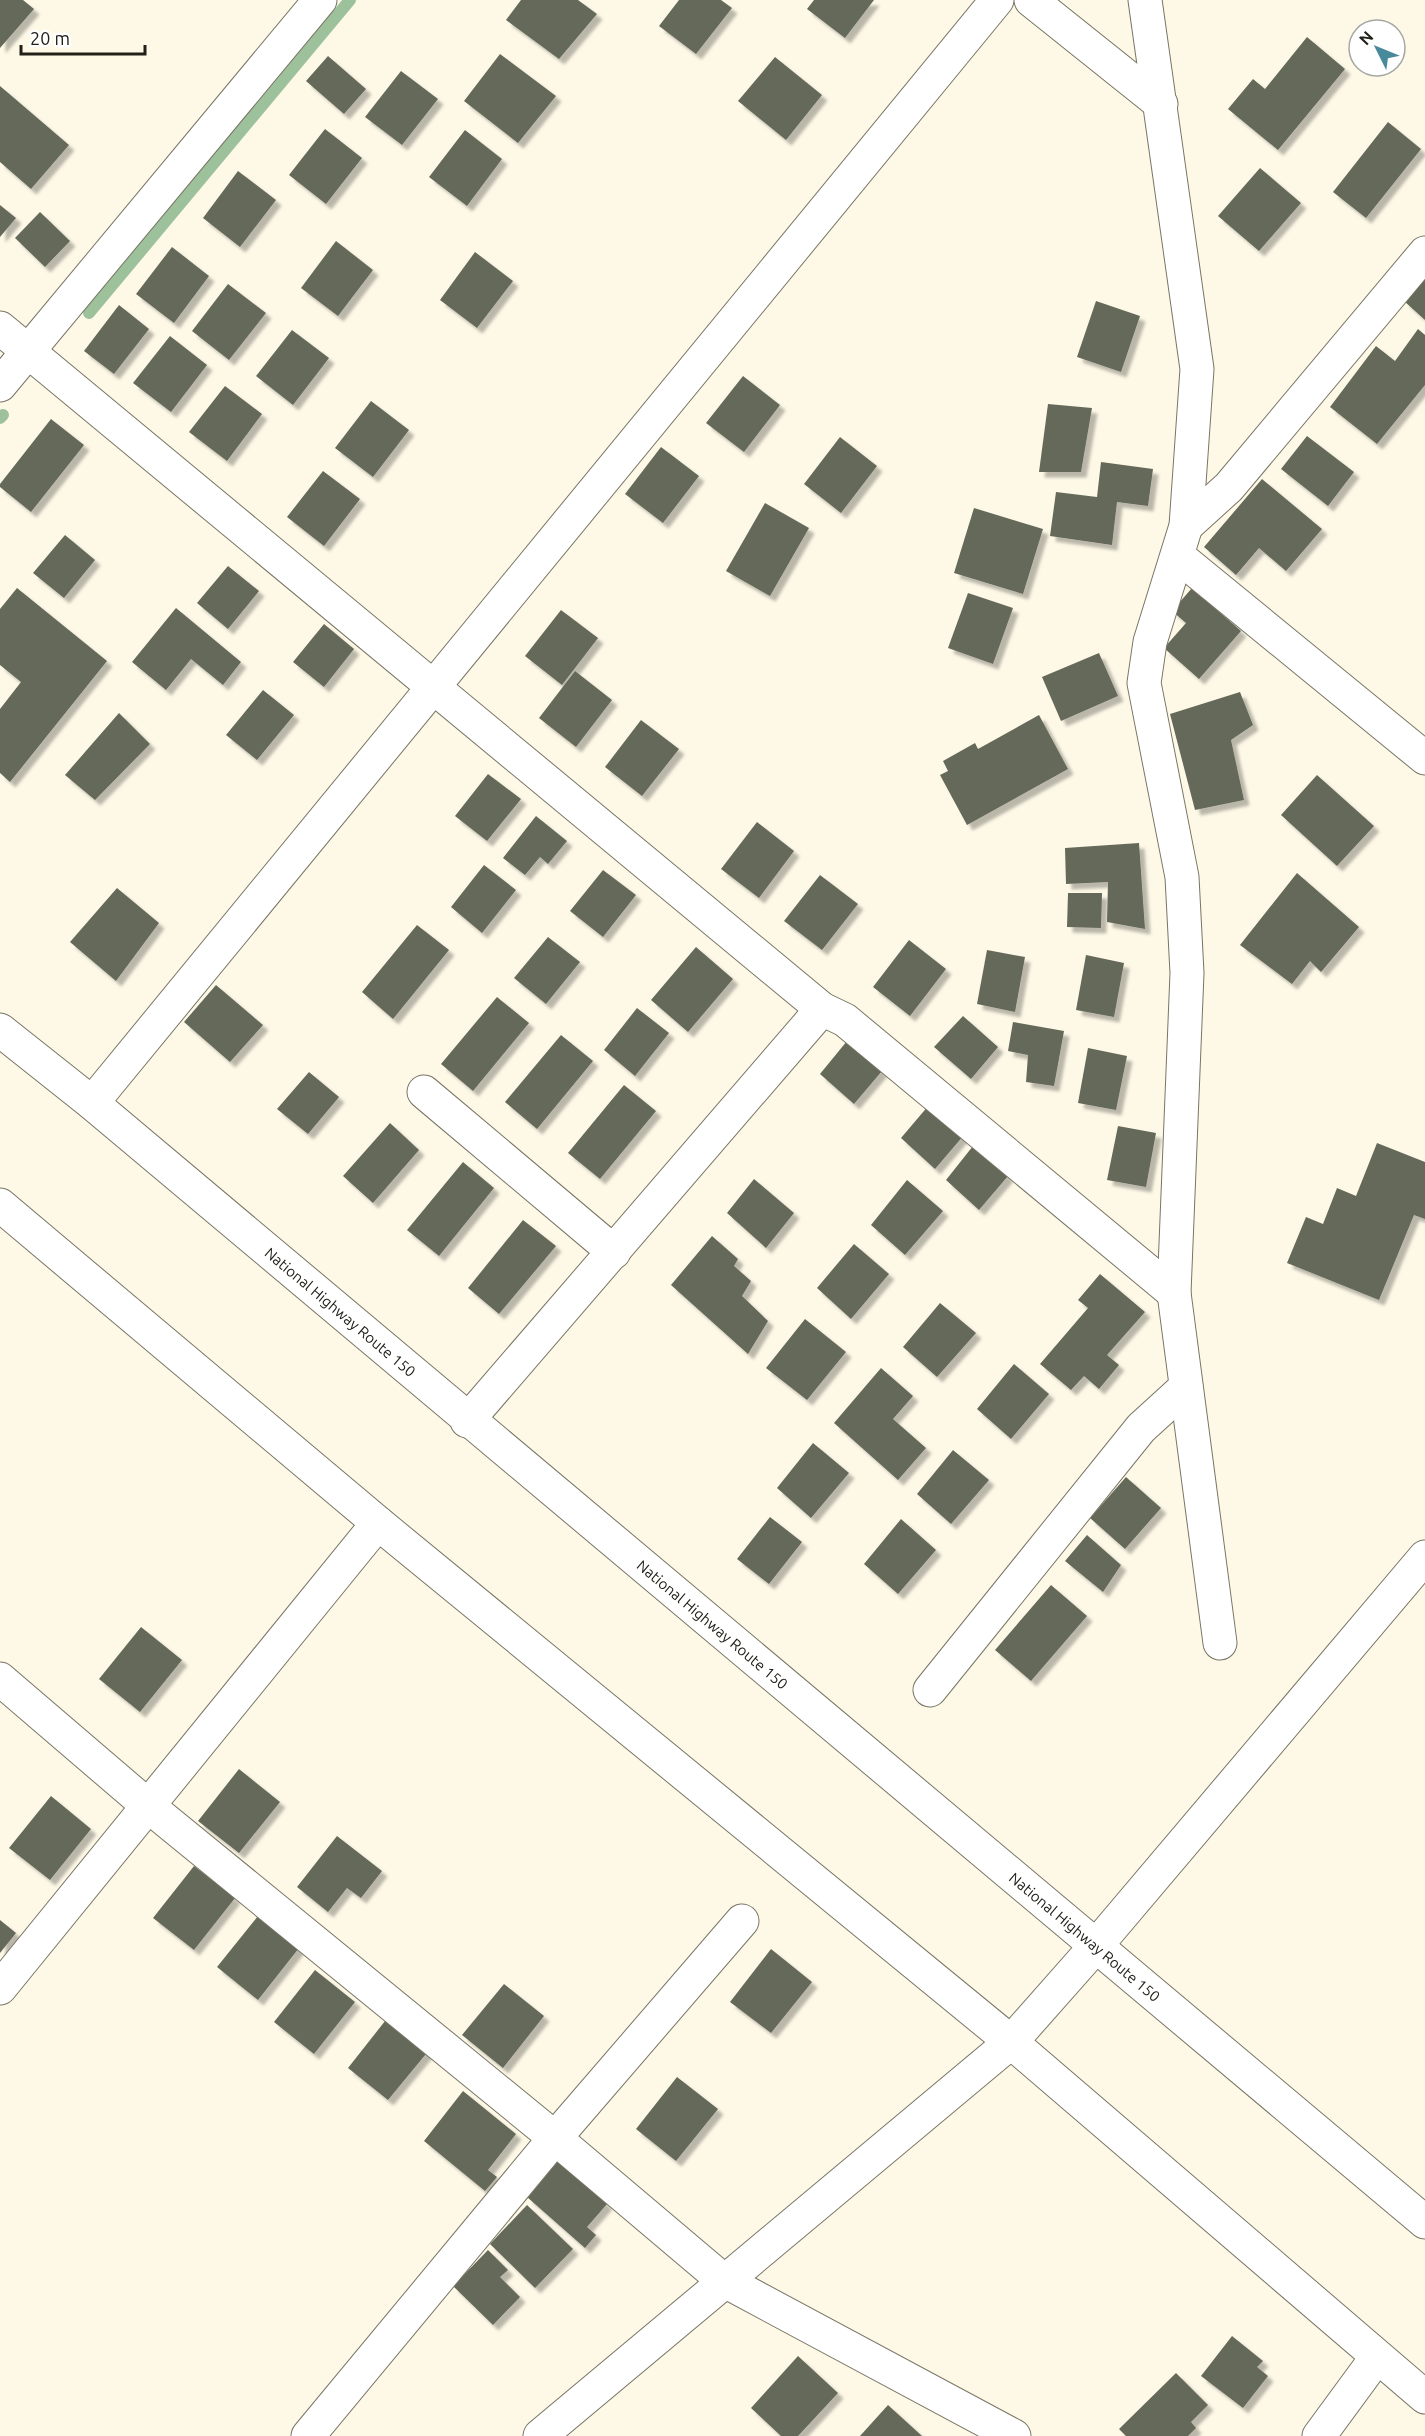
<svg xmlns="http://www.w3.org/2000/svg" width="1425" height="2436" font-family="Ubuntu,sans-serif">
<defs>
<filter id="shadow"><feDropShadow dx="5.5" dy="5.5" stdDeviation="1.5" flood-color="#0004"/></filter>
</defs>
<rect width="100%" height="100%" fill="#fef9e7"/>
<g fill="none" stroke-linecap="round" stroke-linejoin="round">
<g stroke="#9dc19b" stroke-width="12">
<polyline points="89,313 350,0"/>
<polyline points="0,418 3,415"/>
</g>
</g>
<g fill="#65695a" filter="url(#shadow)">
<polygon points="0,0 23,0 34,9 0,48"/>
<polygon points="521,0 578,0 597,14 559,59 506,20"/>
<polygon points="679,0 721,0 732,8 696,54 659,26"/>
<polygon points="814,0 874,0 845,38 807,9"/>
<polygon points="1307,37 1345,69 1278,150 1228,109 1253,79 1265,89"/>
<polygon points="500,54 556,96 518,143 464,101"/>
<polygon points="328,56 366,89 344,114 306,81"/>
<polygon points="775,57 822,95 786,140 738,101"/>
<polygon points="401,71 438,99 402,145 365,117"/>
<polygon points="0,86 69,145 31,189 0,162"/>
<polygon points="1388,122 1421,149 1366,218 1333,192"/>
<polygon points="325,129 362,158 326,204 289,175"/>
<polygon points="465,130 502,159 467,206 429,177"/>
<polygon points="1260,168 1301,203 1259,251 1218,216"/>
<polygon points="238,171 276,200 240,247 203,218"/>
<polygon points="0,205 16,218 0,237"/>
<polygon points="40,212 70,241 45,267 15,238"/>
<polygon points="336,241 373,270 338,316 301,288"/>
<polygon points="172,247 209,276 174,323 136,294"/>
<polygon points="475,252 513,281 477,328 440,300"/>
<polygon points="1425,276 1425,320 1404,301"/>
<polygon points="228,284 266,313 229,360 192,331"/>
<polygon points="1096,301 1140,316 1121,372 1077,357"/>
<polygon points="119,305 149,329 114,374 84,351"/>
<polygon points="1418,329 1425,335 1425,385 1377,444 1330,407 1376,346 1395,361"/>
<polygon points="292,330 329,358 293,405 256,376"/>
<polygon points="170,336 207,365 171,412 133,383"/>
<polygon points="743,376 780,405 744,452 706,423"/>
<polygon points="225,386 262,414 227,461 189,432"/>
<polygon points="371,401 409,430 373,477 335,448"/>
<polygon points="1048,404 1092,408 1081,472 1039,472"/>
<polygon points="51,419 84,445 31,512 0,487 0,484"/>
<polygon points="1307,436 1354,472 1328,506 1281,469"/>
<polygon points="840,437 877,466 841,513 804,484"/>
<polygon points="661,447 699,476 663,523 625,494"/>
<polygon points="1101,462 1153,469 1148,506 1117,502 1112,545 1050,536 1056,492 1097,497"/>
<polygon points="323,471 360,499 324,546 287,517"/>
<polygon points="1262,479 1322,529 1286,571 1259,548 1236,575 1204,547"/>
<polygon points="765,503 809,528 770,596 726,571"/>
<polygon points="974,508 1043,529 1023,594 954,573"/>
<polygon points="65,535 95,560 64,598 33,573"/>
<polygon points="228,566 259,591 228,629 197,603"/>
<polygon points="17,588 107,661 10,782 0,773 0,709 21,682 0,665 0,609"/>
<polygon points="1192,588 1241,631 1199,679 1164,648 1186,623 1172,611"/>
<polygon points="968,593 1013,608 993,664 948,648"/>
<polygon points="176,608 241,662 223,685 191,659 166,690 132,662"/>
<polygon points="561,610 598,638 562,685 525,656"/>
<polygon points="324,624 354,649 324,687 293,662"/>
<polygon points="1099,653 1118,696 1061,721 1042,677"/>
<polygon points="575,671 612,700 576,747 539,718"/>
<polygon points="263,690 294,715 257,760 226,735"/>
<polygon points="1240,692 1253,725 1231,740 1244,800 1195,810 1170,714"/>
<polygon points="119,713 150,744 95,800 65,775"/>
<polygon points="1039,715 1068,769 967,825 940,775 948,771 943,761 975,743 978,749"/>
<polygon points="641,720 679,749 642,796 605,767"/>
<polygon points="488,774 521,799 487,841 455,816"/>
<polygon points="1317,775 1374,826 1337,866 1281,815"/>
<polygon points="536,816 567,841 548,864 540,857 525,875 503,858"/>
<polygon points="757,822 794,851 759,898 721,869"/>
<polygon points="1139,843 1145,929 1107,922 1108,882 1066,884 1065,848"/>
<polygon points="484,865 516,890 482,933 451,907"/>
<polygon points="603,870 636,895 603,937 570,911"/>
<polygon points="1297,873 1359,927 1321,972 1310,961 1292,984 1240,945"/>
<polygon points="820,875 858,904 822,950 784,921"/>
<polygon points="117,888 159,923 116,981 70,942"/>
<polygon points="1068,893 1102,893 1101,928 1067,927"/>
<polygon points="417,925 449,950 393,1019 362,992"/>
<polygon points="548,937 580,962 546,1004 514,978"/>
<polygon points="909,940 946,969 910,1016 873,987"/>
<polygon points="696,947 733,979 688,1032 651,1000"/>
<polygon points="987,950 1025,957 1015,1012 977,1004"/>
<polygon points="1086,955 1124,963 1114,1017 1076,1010"/>
<polygon points="216,985 263,1025 230,1062 184,1022"/>
<polygon points="497,997 529,1023 473,1091 441,1064"/>
<polygon points="637,1008 669,1033 635,1076 604,1050"/>
<polygon points="963,1016 998,1047 971,1079 934,1047"/>
<polygon points="1013,1022 1064,1031 1054,1086 1026,1082 1028,1055 1008,1051"/>
<polygon points="561,1035 593,1061 537,1129 505,1102"/>
<polygon points="847,1041 882,1071 854,1104 820,1074"/>
<polygon points="1088,1048 1127,1056 1116,1110 1078,1103"/>
<polygon points="309,1072 339,1097 308,1134 277,1109"/>
<polygon points="624,1085 656,1111 600,1179 568,1153"/>
<polygon points="929,1105 964,1135 935,1169 901,1138"/>
<polygon points="390,1123 419,1150 373,1203 343,1176"/>
<polygon points="1118,1126 1156,1133 1146,1187 1107,1180"/>
<polygon points="1377,1143 1425,1162 1425,1219 1414,1215 1379,1300 1287,1263 1306,1217 1323,1224 1337,1188 1356,1196"/>
<polygon points="973,1146 1008,1176 979,1210 946,1180"/>
<polygon points="463,1162 494,1188 439,1256 407,1230"/>
<polygon points="754,1179 794,1213 766,1248 727,1213"/>
<polygon points="907,1180 943,1211 905,1255 871,1225"/>
<polygon points="523,1220 556,1246 499,1314 468,1288"/>
<polygon points="712,1236 738,1259 734,1266 751,1281 742,1296 768,1321 748,1354 671,1285"/>
<polygon points="854,1244 889,1274 851,1319 817,1288"/>
<polygon points="1100,1274 1145,1312 1107,1355 1119,1365 1099,1389 1084,1376 1071,1390 1040,1364 1088,1308 1078,1300"/>
<polygon points="940,1303 976,1333 937,1377 903,1347"/>
<polygon points="805,1319 846,1352 807,1400 766,1368"/>
<polygon points="1014,1364 1049,1394 1011,1439 977,1409"/>
<polygon points="881,1368 913,1396 893,1419 926,1448 898,1480 834,1423"/>
<polygon points="813,1443 849,1473 811,1518 777,1488"/>
<polygon points="953,1450 989,1480 951,1524 917,1494"/>
<polygon points="1126,1477 1161,1508 1125,1549 1090,1518"/>
<polygon points="770,1517 802,1542 769,1584 737,1559"/>
<polygon points="901,1519 936,1550 898,1594 864,1564"/>
<polygon points="1087,1535 1121,1565 1103,1592 1065,1561"/>
<polygon points="1051,1585 1087,1616 1031,1681 995,1650"/>
<polygon points="141,1627 182,1660 140,1712 99,1679"/>
<polygon points="239,1769 280,1802 239,1853 198,1821"/>
<polygon points="51,1796 91,1829 50,1880 9,1848"/>
<polygon points="337,1836 382,1871 361,1898 347,1888 328,1912 297,1887"/>
<polygon points="194,1866 235,1898 194,1950 153,1918"/>
<polygon points="258,1916 299,1948 258,2000 217,1967"/>
<polygon points="0,1920 16,1933 0,1953"/>
<polygon points="771,1949 812,1982 771,2033 730,2002"/>
<polygon points="315,1970 355,2002 314,2054 274,2022"/>
<polygon points="504,1984 544,2016 503,2068 462,2035"/>
<polygon points="389,2016 430,2049 388,2100 348,2068"/>
<polygon points="677,2077 718,2109 676,2161 636,2129"/>
<polygon points="463,2091 516,2134 488,2170 497,2177 485,2191 424,2141"/>
<polygon points="558,2161 607,2204 587,2227 596,2235 585,2248 527,2197"/>
<polygon points="527,2205 573,2249 535,2288 490,2244"/>
<polygon points="488,2250 508,2270 500,2277 520,2297 493,2325 453,2286"/>
<polygon points="1232,2336 1263,2361 1257,2367 1268,2376 1243,2408 1201,2376"/>
<polygon points="798,2356 838,2393 798,2436 781,2436 751,2408"/>
<polygon points="1176,2373 1208,2405 1191,2422 1196,2428 1188,2436 1126,2436 1119,2429"/>
<polygon points="888,2405 922,2436 860,2436"/>
</g>
<g fill="none" stroke-linecap="round" stroke-linejoin="round">
<g stroke="#797565" stroke-width="35">
<g id="minor">
<polyline points="1031,0 1161,104"/>
<polyline points="1145,0 1197,369 1186,526 1150,642 1144,683 1182,877 1187,973 1174,1293 1220,1643"/>
<polyline points="0,328 822,1009 845,1020 1174,1293"/>
<polyline points="0,385 320,0"/>
<polyline points="1186,526 1229,487 1425,253"/>
<polyline points="1178,556 1425,758"/>
<polyline points="424,1092 614,1252"/>
<polyline points="92,1103 997,0"/>
<polyline points="467,1421 822,1009"/>
<polyline points="0,1679 147,1805 555,2138 723,2280 1014,2436"/>
<polyline points="930,1690 1141,1428 1186,1387"/>
<polyline points="0,1988 378,1523"/>
<polyline points="308,2436 555,2138 742,1921"/>
<polyline points="540,2436 1011,2042 1095,1947 1425,1557"/>
<polyline points="1319,2436 1377,2357"/>
</g>
</g>
<g stroke="#797565" stroke-width="35">
<g id="highway">
<path id="s1" d="M0 1030 92 1103 1425 2222"/>
<polyline points="0,1205 378,1523 1011,2042 1425,2397"/>
</g>
</g>
<use href="#minor" stroke="#fff" stroke-width="33"/>
<use href="#highway" stroke="#fff" stroke-width="33"/>
</g>
<g text-anchor="middle" dominant-baseline="central" stroke-width="6" stroke-linejoin="round" paint-order="stroke">
<g font-size="15" fill="#212019" stroke="#fff">
<text stroke="none"><textPath href="#s1" startOffset="442">National Highway Route 150</textPath></text>
<text stroke="none"><textPath href="#s1" startOffset="928">National Highway Route 150</textPath></text>
<text stroke="none"><textPath href="#s1" startOffset="1414">National Highway Route 150</textPath></text>
</g>
</g>
<g transform="translate(1377 48) rotate(313)"><circle r="28" fill="#ffffff" stroke="#a6a6a3" stroke-width="1.5"/>
<path d="M0-4.5L10 22L0 15L-10 22Z" fill="#488a9b"/>
<text y="-9" font-size="16" font-weight="bold" text-anchor="middle" fill="#212019">N</text>
</g>
<path d="M21 45v9h124v-9" fill="none" stroke="#212019" stroke-width="3"/>
<text x="30" y="45" font-size="18" fill="#212019" stroke="#ffffff" stroke-width="4.5" paint-order="stroke">20 m</text>
</svg>
